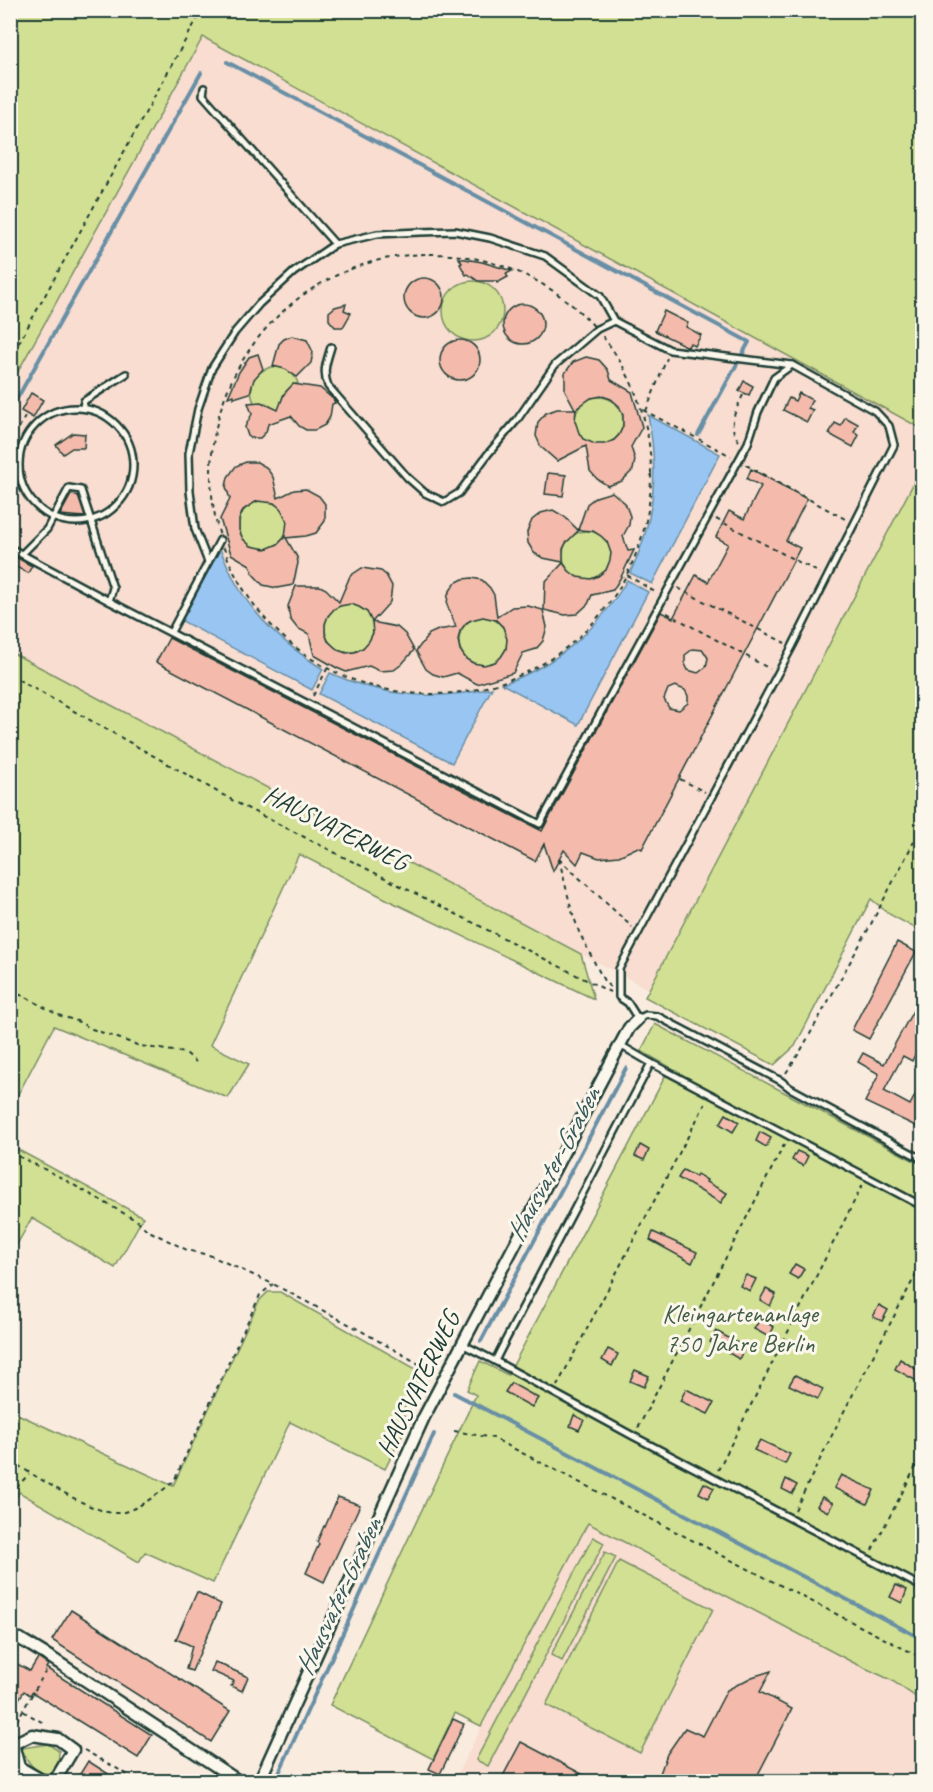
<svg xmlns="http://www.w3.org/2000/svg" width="933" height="1792" font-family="Caveat,sans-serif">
<rect width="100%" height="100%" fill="#faebdf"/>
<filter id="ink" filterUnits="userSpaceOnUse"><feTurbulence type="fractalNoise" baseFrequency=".0167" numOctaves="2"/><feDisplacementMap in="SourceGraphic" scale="12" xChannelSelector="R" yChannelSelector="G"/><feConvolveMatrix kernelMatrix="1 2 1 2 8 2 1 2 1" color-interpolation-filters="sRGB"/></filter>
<g filter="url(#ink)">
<g fill="#f8ddd0">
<polygon points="203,37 922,429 922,467 648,989 11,652 11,384"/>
<polygon points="588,1523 852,1662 891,1680 922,1701 922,1781 453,1782"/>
</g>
<g fill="#d2e093" stroke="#788e64" stroke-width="1.5">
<polygon points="11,10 922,11 922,429 203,37 11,384"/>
<circle cx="473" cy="311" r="30"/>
<path d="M271 367C283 366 293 371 298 383 284 389 279 399 281 414L266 403H254C247 386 254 372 271 367Z"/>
<circle cx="599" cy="421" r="24"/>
<polygon points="922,467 922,932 889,914 871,899 795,1046 774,1065 645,997"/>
<circle cx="263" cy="525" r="24"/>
<circle cx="587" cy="555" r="24"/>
<circle cx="349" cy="628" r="24"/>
<circle cx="483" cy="641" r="24"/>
<polygon points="11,652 581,954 594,999 394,903 299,854 210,1045 249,1064 228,1098 54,1026 11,1108"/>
<polygon points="655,1024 922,1165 922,1701 891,1680 852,1662 588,1523 481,1726 455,1713 433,1759 330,1705 476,1395 467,1390 480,1361 508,1375 670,1067 641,1051"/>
<polygon points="11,1146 143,1217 115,1268 32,1218 11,1255"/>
<polygon points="268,1292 280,1292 423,1373 402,1413 409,1421 385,1469 290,1422 213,1583 145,1552 139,1562 19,1492 11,1507 11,1411 173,1486 259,1301"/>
<polygon points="593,1537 604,1543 488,1766 476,1760"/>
<polygon points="605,1552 616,1557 562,1661 551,1655"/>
<polygon points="619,1561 713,1609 640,1753 546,1705"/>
<path d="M48 1744 59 1751C59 1787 30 1775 22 1748Z"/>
</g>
<g fill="#99c5f2" stroke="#688fa6" stroke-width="1.5">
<path d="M648 415 720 454 652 584 630 573C655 522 659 471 648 415Z"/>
<path d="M220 549C225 560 230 572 236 583 256 620 288 647 323 669L312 690 182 621Z"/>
<path d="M627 580 648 592 578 725 502 684C556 666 599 629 627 580Z"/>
<path d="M330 673C383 697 435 701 492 688L452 763 319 694Z"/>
</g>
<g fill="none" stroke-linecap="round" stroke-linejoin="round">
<g stroke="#688fa6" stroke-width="4">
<polyline points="227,62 749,342 698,435"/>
<polyline points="10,411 201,73"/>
<polyline points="481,1341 626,1068"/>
<polyline points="454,1393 922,1639"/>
<polyline points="278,1775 434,1434"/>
</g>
</g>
<g fill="#f4bbac" stroke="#1f3d34" stroke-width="1.5" fill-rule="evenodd">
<polygon points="459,258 482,262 512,271 506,274 508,277 497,283 496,281 478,281 468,274 466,275 460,264 462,263"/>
<circle cx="424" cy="298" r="20"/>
<circle cx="523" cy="324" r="20"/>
<polygon points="346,304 344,310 351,313 343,327 335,327 329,320 329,312 335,307"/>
<polygon points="664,311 688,323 686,327 701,335 695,346 690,343 688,347 655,331"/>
<polygon points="292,336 307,340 313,352 311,363 297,377 285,369 273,366 279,344 284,339"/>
<circle cx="460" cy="360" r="20"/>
<polygon points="258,354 263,369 254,379 250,393 234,398 234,395 228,397 239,372 249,357"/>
<path d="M586 357 599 360 608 370 611 380 632 392 642 427 631 447 635 460 633 470 622 481 608 486 597 479 590 471 586 446 557 461 541 447 536 436 538 422 546 413 557 409H575L565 390V373L573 362ZM602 396 611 399 619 406 623 415V426L619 435 614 440 605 444H595L583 439 579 433 575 421 576 409 591 398Z"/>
<polygon points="744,381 753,386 749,395 739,391"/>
<polygon points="293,384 320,388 333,399 335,403 332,404 330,417 325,425 315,430 306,430 299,426 291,416 268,424 266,432 260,438 251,438 248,436 245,427 252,414 248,403 261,402 278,410 284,394"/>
<polygon points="31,393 43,400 33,418 21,411"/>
<polygon points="799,393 812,400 808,408 813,410 807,422 783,410 789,398 795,401"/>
<polygon points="845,417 858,424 854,432 859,435 853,447 829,434 835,423 841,426"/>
<polygon points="73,433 85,434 84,448 72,448 63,454 56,445"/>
<path d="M246 462H257L266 467 273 477 278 498 294 490 306 489 319 496 325 504V521L316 533 306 536 286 538 297 557 298 563 293 585 277 588 263 585 253 574 250 565 231 554 220 519 230 499 226 487 228 477 236 466ZM257 501 274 503 281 509 287 521 285 537 278 544 266 549 251 546 243 539 239 530V520L243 510Z"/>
<path d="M751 469 807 499 786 541 800 548 642 849 638 847 619 856 599 858 583 852 577 864 564 850 553 871 544 844 535 861 156 662 169 638 542 831 661 612 673 618 696 575 708 582 728 544 716 537 729 511 744 519 761 486 747 479ZM693 649 703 650 708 658 706 667 698 673 688 670 685 664V655ZM675 686 685 690 688 696V703L679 710 669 708 664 699 668 689Z"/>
<polygon points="548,473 566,475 563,496 545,494"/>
<polygon points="612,492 625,503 630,516 629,525 623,536 628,551 634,550 621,577 613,590 592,595 588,604 577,614 565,615 544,610 545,582 563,563 569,571 577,577 591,579 598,576 606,570 610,560 611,553 607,542 601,536 593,531 579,530 566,543 563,549 563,562 543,558 534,553 528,543 527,532 532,520 541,513 553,510 565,517 578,530 587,504 596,497"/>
<polygon points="71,495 78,496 85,517 60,515"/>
<polygon points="10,554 32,566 28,573 10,564"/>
<path d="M362 568 381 571 386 575 392 586 390 602 372 622 397 627 405 634 414 650 402 664 394 670 380 671 369 666 346 672 337 668 314 655 309 634 297 628 290 619 288 606 296 586H320L326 589 339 602 350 576ZM351 604 359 607 367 612 372 622 373 633 369 641 363 648 355 652 346 653 338 650 328 641 325 633V624L328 616 334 609 340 606Z"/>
<path d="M472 578 482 580 490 588 494 595 497 617 512 607 528 606 543 610 547 627 543 641 536 649 523 653 513 673 477 684 457 673 443 677 433 674 426 669 416 651 429 634 438 630 456 627 447 605 448 594 455 583 463 579ZM483 617 496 620 503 627 507 639 506 649 501 657 495 662 484 665 473 663 466 659 460 650 458 640 460 631 466 623 471 620Z"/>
<polygon points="897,942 916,952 869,1039 852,1030"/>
<polygon points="922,994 922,1040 912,1061 903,1056 884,1091 910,1105 922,1082 922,1129 865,1102 879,1074 858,1062 863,1053 884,1064"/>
<polygon points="726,1114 739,1122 733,1132 720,1124"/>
<polygon points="760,1132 771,1138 766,1147 756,1141"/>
<polygon points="640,1145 649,1150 644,1160 635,1156"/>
<polygon points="797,1151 808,1156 803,1166 792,1160"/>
<polygon points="683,1170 696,1177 697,1174 707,1180 706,1182 727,1193 721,1203 678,1178"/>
<polygon points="653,1232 697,1252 692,1263 650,1240"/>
<polygon points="795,1264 804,1269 798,1279 789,1274"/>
<polygon points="746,1275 756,1279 750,1291 740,1286"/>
<polygon points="766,1289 776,1294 770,1306 760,1300"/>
<polygon points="879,1305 888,1310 882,1321 873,1317"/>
<polygon points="760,1319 774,1327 769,1337 754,1329"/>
<polygon points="716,1331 745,1347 739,1359 710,1342"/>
<polygon points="608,1349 618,1354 612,1366 602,1360"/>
<polygon points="900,1359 922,1373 922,1384 895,1369"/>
<polygon points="635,1370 649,1376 644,1387 630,1381"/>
<polygon points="795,1375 823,1389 818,1399 789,1385"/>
<polygon points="511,1383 538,1398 532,1407 505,1392"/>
<polygon points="686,1389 714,1403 708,1414 680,1401"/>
<polygon points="574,1415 584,1420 579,1430 570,1426"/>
<polygon points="760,1440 790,1454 785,1464 754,1450"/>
<polygon points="841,1475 874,1490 867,1504 834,1488"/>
<polygon points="786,1479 797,1485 792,1494 782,1489"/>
<polygon points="704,1483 714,1488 708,1498 699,1493"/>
<polygon points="338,1497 360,1505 324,1582 306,1573 319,1544 317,1542 324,1526 325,1527"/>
<polygon points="822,1497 833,1503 828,1512 817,1506"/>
<polygon points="896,1585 907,1590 902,1603 890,1597"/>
<polygon points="197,1592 221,1604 192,1671 186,1669 192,1646 176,1639"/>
<polygon points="71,1610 230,1711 211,1742 52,1640"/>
<polygon points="38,1658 48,1665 46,1668 152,1735 138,1758 32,1692 30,1695 24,1691 10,1713 10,1660 30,1671"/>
<polygon points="215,1662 248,1677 242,1691 231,1686 234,1681 211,1671"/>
<polygon points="771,1671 760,1692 792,1709 754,1782 657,1782 667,1754 685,1728 703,1736 727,1690 752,1677"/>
<polygon points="453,1719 464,1724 440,1774 429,1769"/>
<polygon points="521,1742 597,1782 509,1782 502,1778"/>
<polygon points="88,1761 121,1782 75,1782"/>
</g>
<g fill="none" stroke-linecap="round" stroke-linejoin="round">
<g stroke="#1f3d34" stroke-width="10">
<g id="lane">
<polyline points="204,88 203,95 335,244"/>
<path d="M331 347C327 361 322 371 328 386L408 478 425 493 444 502 459 493 488 454 517 420 555 365 597 329 614 321"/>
<circle cx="76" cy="465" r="57"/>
<polyline points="83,408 84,401 126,374"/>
<polyline points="10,548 109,601 540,824 748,443 758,412 774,378 792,365 875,411 889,426 894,445 792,647 619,969 619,997 628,1003 638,1019 646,1015 657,1016 781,1081 790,1088 922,1159"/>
<polyline points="22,554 47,529 69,488 81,490 113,588 109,601"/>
<polyline points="208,562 195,529 190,491 189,453 198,409 212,368 235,332 259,304 294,272 335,244 377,234 420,232 455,231 490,238 545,256 600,296 614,321 670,350 792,365"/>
<polyline points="171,632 220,540"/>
<polyline points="651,1063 922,1206"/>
<polyline points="462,1344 495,1361 501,1349 651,1063 620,1045"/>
<polyline points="495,1361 633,1436 922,1587"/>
</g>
</g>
<g stroke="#1f3d34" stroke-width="15">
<g id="street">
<polyline points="10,1638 20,1639 53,1659 240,1782"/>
<polyline points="10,1742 13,1744 19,1767 45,1782"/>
<polyline points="13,1744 32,1735 58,1739 73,1750 54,1782"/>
<polyline points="11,1782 19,1767"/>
<polyline points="259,1782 424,1417 620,1045 629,1028 638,1019"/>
</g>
</g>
<g stroke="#1f3d34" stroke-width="2" stroke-dasharray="4.5 4.5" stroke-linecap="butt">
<circle cx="431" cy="474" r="220"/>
<polyline points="10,359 202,10"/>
<polyline points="643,410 731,456"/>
<polyline points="646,411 667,358"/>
<path d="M739 441C726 425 736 410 744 393"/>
<polyline points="10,444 26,415"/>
<polyline points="746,465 847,520"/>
<polyline points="10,497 10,502"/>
<polyline points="716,519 820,573"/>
<polyline points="627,575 655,592"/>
<polyline points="678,588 785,643"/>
<polyline points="667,613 770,669"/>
<polyline points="10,675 239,804 610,992"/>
<polyline points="313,696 327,669"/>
<polyline points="680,779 705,792"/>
<polyline points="559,859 571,908 579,932 604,981 610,987"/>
<polyline points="559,859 632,927"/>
<polyline points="10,991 26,997 58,1015 77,1021 92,1029 140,1046 186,1053 196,1062"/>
<polyline points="786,1073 800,1052 870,926 922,826"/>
<polyline points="10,1152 58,1176 139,1222 147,1230 187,1250 209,1255 273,1284 356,1328 435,1373"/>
<polyline points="557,1386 705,1104"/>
<polyline points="638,1428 785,1143"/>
<polyline points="454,1431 493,1438 922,1658"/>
<path d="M10 1461C34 1474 93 1515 118 1513 135 1512 161 1492 174 1481L260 1295 273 1284"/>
<polyline points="718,1470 863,1184"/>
<polyline points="10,1494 29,1474"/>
<polyline points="795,1510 840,1419 922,1263"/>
<polyline points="872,1550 922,1455"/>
<polyline points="23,1711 45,1724"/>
<polyline points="12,1729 47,1669"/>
<polyline points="84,1750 132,1777"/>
</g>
<use href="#lane" stroke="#fbf7ec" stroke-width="5"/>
<use href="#street" stroke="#fbf7ec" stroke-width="10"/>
</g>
</g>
<g text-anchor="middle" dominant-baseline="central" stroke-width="6" stroke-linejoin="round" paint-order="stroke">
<g font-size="26" fill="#1f3d34" stroke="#fbf7ec">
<text transform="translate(336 828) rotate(27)">HAUSVATERWEG</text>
<text transform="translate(418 1384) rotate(-64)">HAUSVATERWEG</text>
</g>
<g font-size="26" fill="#435e47" stroke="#fbf7ec">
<text x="740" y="1313">Kleingartenanlage<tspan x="740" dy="30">750 Jahre Berlin</tspan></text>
</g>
<g font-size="27" font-style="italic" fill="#37585a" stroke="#fbf7ec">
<text transform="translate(553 1164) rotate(-62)">Hausvater-Graben</text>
<text transform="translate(338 1596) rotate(-65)">Hausvater-Graben</text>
</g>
</g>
<rect width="933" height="1792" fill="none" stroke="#fbf7ec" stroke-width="36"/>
<rect x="18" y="18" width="897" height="1756" fill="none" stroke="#1f3d34" stroke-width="2" filter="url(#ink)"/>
</svg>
